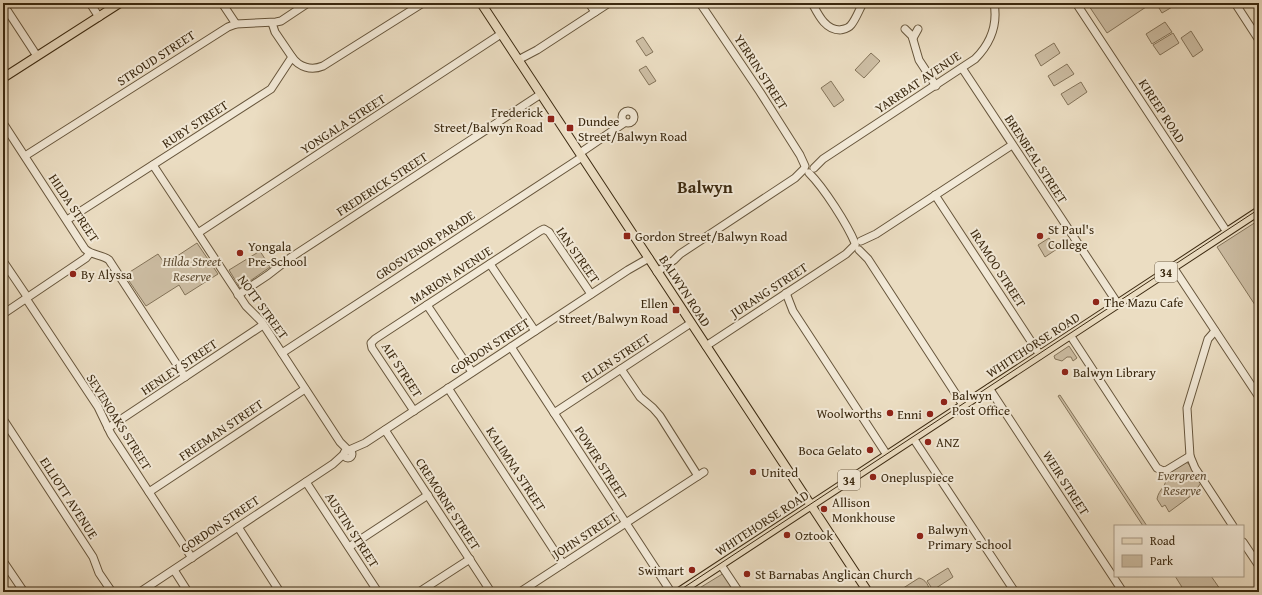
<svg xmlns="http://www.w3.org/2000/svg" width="1262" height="595" font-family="'Gentium Book Plus',serif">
<rect width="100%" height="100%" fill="#ebddc2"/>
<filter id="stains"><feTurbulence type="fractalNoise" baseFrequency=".005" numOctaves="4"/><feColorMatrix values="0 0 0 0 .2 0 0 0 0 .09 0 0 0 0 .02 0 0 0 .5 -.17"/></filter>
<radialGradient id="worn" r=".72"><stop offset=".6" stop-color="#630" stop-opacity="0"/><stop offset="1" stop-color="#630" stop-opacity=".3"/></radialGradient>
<g fill="#cdbea4" stroke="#84745a">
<polygon points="1087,3 1152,3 1107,33"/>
<polygon points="1156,3 1179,3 1162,13"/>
<polygon points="1165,22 1172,32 1152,44 1146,34"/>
<polygon points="1191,31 1203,50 1193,57 1181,38"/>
<polygon points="1173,33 1179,43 1160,55 1153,45"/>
<polygon points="643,37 653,52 646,56 636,41"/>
<polygon points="1054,43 1060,53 1041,66 1035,55"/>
<polygon points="871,53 880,61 864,78 855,70"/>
<polygon points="1067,64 1074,74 1054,86 1048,76"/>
<polygon points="646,66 656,81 649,85 639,70"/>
<polygon points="831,81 844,100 834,107 821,88"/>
<polygon points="1081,82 1087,92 1068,105 1061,94"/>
<polygon points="1259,220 1259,311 1217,247"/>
<polygon points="1049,238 1057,249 1045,257 1038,245"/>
<polygon points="197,243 218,274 185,295 179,285 146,306 125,275 158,254 165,264"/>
<polygon points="260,251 270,267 240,288 229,270"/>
<polygon points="1069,346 1077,358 1073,361 1071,357 1067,357 1062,361 1055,359 1054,356"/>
<polygon points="1060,395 1147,526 1143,526 1058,396"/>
<path d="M1184 462 1188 463 1201 483 1192 495 1169 512 1165 505 1162 507 1157 499C1159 488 1167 488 1167 473Z"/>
<polygon points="948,568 953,577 933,590 927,581"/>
<polygon points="724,573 737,592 693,592"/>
<polygon points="1175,576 1211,576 1220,589 1219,592 1185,592"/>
<path d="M919 578C925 579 930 586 929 592H897Z"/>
</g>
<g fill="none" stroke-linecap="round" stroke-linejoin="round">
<g stroke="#67563c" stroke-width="9">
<g id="minor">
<polyline points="90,3 99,17"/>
<polyline points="222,3 236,24"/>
<polyline points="589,3 595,12"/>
<polyline points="700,3 760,92 800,155 805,166"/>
<path d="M812 3C818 14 825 30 840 30 844 29 848 29 851 25 856 19 859 10 863 3"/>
<polyline points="1076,3 1227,232"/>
<polyline points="1235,3 1259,40"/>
<polyline points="3,4 37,56"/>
<polyline points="905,29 912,36 919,60 936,86"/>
<polyline points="913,38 918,29"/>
<path d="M292 57C299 67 311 71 323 66L423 3"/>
<polyline points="518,60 537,50 609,3"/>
<polyline points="962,68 1118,304"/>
<circle cx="628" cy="117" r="6"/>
<path d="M3 123 85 249C92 256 102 254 109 260L185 377"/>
<polyline points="580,153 624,123"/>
<polyline points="25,156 228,27 236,24 276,22 281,21 308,3"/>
<polyline points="153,165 246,306 261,321 340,442 348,450"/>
<path d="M814 168 823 159 975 59C990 44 998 25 994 3"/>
<path d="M809 173C824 188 847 224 855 243"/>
<polyline points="935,195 1040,355"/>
<polyline points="67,220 271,89 292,57 275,32 272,23"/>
<polyline points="198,233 501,34"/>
<polyline points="861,241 876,234 1012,145"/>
<polyline points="859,250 868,259 963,405"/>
<polyline points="3,261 26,295 27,300 98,407 111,434 192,558"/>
<polyline points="490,264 535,331"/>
<polyline points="1173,267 1259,397"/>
<polyline points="657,272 674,260 680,254 795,178 804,169"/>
<polyline points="786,293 793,311 887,455"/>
<polyline points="238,295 268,275 290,258 541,94"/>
<polyline points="427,305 472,372"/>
<polyline points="3,314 86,258 90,253"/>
<polyline points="1070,335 1157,468 1163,471 1167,470 1190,456 1195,468 1233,526"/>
<polyline points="706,346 846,254 855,245"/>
<polyline points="511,347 671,592"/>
<polyline points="282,353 582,157"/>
<polyline points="621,369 640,397 653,408 660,416 698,476"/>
<polyline points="448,388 563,564"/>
<polyline points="989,388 1123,592"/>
<polyline points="414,411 372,348 371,343 375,339 540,231 544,229 549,232 591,294"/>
<polyline points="554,413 691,323"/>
<polyline points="3,419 93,557 99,573 112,592"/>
<polyline points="108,428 263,325"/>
<polyline points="385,430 491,592"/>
<polyline points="913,438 1015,592"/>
<polyline points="349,450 365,443 628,270 649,258"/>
<circle cx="348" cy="454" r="4"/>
<polyline points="1190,456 1187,408 1208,339 1215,331"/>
<polyline points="306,482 378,592"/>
<polyline points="149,492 305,389"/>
<polyline points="238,527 280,592"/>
<polyline points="1243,542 1259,566"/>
<polyline points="349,547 428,495"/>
<polyline points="3,561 24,592"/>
<polyline points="721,565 739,592"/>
<polyline points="174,570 188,592"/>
<polyline points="140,592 333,464 344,454"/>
<polyline points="419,592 470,559"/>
<polyline points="520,592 704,472"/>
</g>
</g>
<g stroke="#3b2910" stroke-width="10">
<g id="major">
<polyline points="481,3 868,592"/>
<polyline points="3,78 120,3"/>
<polyline points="679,592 1259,211"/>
</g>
</g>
<use href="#minor" stroke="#f2e9d7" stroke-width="7"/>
<use href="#major" stroke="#ebddc2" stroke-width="8"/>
<polyline stroke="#3b2910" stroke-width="1" points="677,592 1259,209"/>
</g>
<g fill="#8f2418" stroke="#f2e9d7" stroke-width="1.5">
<rect x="547" y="115" width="8" height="8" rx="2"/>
<rect x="566" y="124" width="8" height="8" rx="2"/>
<rect x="623" y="232" width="8" height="8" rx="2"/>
<circle cx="1040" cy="236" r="4"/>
<circle cx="240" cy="253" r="4"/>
<circle cx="73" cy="274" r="4"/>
<circle cx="1096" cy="302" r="4"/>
<rect x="672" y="306" width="8" height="8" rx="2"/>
<circle cx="1065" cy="372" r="4"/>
<circle cx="944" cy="402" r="4"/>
<circle cx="890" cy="413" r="4"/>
<circle cx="930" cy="414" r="4"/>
<circle cx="928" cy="442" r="4"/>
<circle cx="870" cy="450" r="4"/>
<circle cx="753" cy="472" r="4"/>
<circle cx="873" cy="477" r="4"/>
<circle cx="824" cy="509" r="4"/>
<circle cx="787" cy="535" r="4"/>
<circle cx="920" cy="536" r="4"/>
<circle cx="692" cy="570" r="4"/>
<circle cx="747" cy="574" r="4"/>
</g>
<g text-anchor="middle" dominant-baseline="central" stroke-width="4" stroke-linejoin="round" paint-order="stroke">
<g fill="#f2e9d7" stroke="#72634c" stroke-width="1">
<rect x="1155" y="262" width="22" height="20" rx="3"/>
<rect x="838" y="470" width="22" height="20" rx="3"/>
</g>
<g font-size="12" font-weight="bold" fill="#3b2910">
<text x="1166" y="272">34</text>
<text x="849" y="480">34</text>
</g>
<g font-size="13" fill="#3b2910" stroke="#f2e9d7">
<text transform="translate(156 58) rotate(-33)">STROUD STREET</text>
<text transform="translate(761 72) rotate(57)">YERRIN STREET</text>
<text transform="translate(918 82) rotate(-34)">YARRBAT AVENUE</text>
<text transform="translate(1162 111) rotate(57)">KIREEP ROAD</text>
<text transform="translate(195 124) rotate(-33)">RUBY STREET</text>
<text transform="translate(343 124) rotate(-33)">YONGALA STREET</text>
<text transform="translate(1036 159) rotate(57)">BRENBEAL STREET</text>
<text transform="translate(382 184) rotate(-33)">FREDERICK STREET</text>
<text transform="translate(74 208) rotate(56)">HILDA STREET</text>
<text transform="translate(425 245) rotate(-33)">GROSVENOR PARADE</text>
<text transform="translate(578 255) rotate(55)">IAN STREET</text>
<text transform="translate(998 268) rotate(57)">IRAMOO STREET</text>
<text transform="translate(451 275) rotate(-33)">MARION AVENUE</text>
<text transform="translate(769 290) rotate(-33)">JURANG STREET</text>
<text transform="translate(685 291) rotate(57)">BALWYN ROAD</text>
<text transform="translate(263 307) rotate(54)">NOTT STREET</text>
<text transform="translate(1033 345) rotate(-33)">WHITEHORSE ROAD</text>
<text transform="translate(490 346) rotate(-33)">GORDON STREET</text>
<text transform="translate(616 358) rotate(-33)">ELLEN STREET</text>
<text transform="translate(179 367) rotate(-34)">HENLEY STREET</text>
<text transform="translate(402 370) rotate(57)">AIF STREET</text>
<text transform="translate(119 422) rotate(58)">SEVENOAKS STREET</text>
<text transform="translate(221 430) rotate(-34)">FREEMAN STREET</text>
<text transform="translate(601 463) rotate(57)">POWER STREET</text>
<text transform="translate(516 469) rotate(57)">KALIMNA STREET</text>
<text transform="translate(1066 483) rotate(57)">WEIR STREET</text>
<text transform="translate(69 498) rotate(57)">ELLIOTT AVENUE</text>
<text transform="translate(448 504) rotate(57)">CREMORNE STREET</text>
<text transform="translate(762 523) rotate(-33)">WHITEHORSE ROAD</text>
<text transform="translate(220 524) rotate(-34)">GORDON STREET</text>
<text transform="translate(352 530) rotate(57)">AUSTIN STREET</text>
<text transform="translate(585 535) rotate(-33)">JOHN STREET</text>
</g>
<g font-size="13" fill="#3b2910" stroke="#f2e9d7" text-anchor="start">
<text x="543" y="112" text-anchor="end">Frederick<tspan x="543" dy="15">Street/Balwyn Road</tspan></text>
<text x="578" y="121">Dundee<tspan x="578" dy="15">Street/Balwyn Road</tspan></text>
<text x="1048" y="229">St Paul's<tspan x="1048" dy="15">College</tspan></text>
<text x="635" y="236">Gordon Street/Balwyn Road</text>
<text x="248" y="246">Yongala<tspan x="248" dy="15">Pre-School</tspan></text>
<text x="81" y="274">By Alyssa</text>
<text x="1104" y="302">The Mazu Cafe</text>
<text x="668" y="303" text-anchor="end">Ellen<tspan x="668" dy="15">Street/Balwyn Road</tspan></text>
<text x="1073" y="372">Balwyn Library</text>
<text x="952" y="395">Balwyn<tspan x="952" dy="15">Post Office</tspan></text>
<text x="882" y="413" text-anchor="end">Woolworths</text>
<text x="922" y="414" text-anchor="end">Enni</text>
<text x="936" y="442">ANZ</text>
<text x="862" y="450" text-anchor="end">Boca Gelato</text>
<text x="761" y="472">United</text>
<text x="881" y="477">Onepluspiece</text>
<text x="832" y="502">Allison<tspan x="832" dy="15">Monkhouse</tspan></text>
<text x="928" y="529">Balwyn<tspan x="928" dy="15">Primary School</tspan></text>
<text x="795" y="535">Oztook</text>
<text x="684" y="570" text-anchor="end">Swimart</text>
<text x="755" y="574">St Barnabas Anglican Church</text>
</g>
<g font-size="13" font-style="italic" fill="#604e35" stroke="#f2e9d7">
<text x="192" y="261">Hilda Street<tspan x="192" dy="15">Reserve</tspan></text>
<text x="1182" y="475">Evergreen<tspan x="1182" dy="15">Reserve</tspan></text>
</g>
<g font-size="17" font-weight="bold" fill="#3b2910" stroke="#f2e9d7">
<text x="705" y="186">Balwyn</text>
</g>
</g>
<rect width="1262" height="595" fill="none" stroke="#ebddc2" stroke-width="16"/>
<rect x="4" y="4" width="1254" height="587" fill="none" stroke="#3b2910" stroke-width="2"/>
<rect x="8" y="8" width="1246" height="579" fill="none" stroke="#3b2910"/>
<rect x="1114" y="525" width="130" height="52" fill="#f2e9d7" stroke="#a99c87"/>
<rect x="1122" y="538" width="20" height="6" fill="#ebddc2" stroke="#a99c87"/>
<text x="1150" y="545" font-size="12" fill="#3b2910">Road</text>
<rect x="1122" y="555" width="20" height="12" fill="#cdbea4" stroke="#a99c87"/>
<text x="1150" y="565" font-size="12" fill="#3b2910">Park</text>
<rect width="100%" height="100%" filter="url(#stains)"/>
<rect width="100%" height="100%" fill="url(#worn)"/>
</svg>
